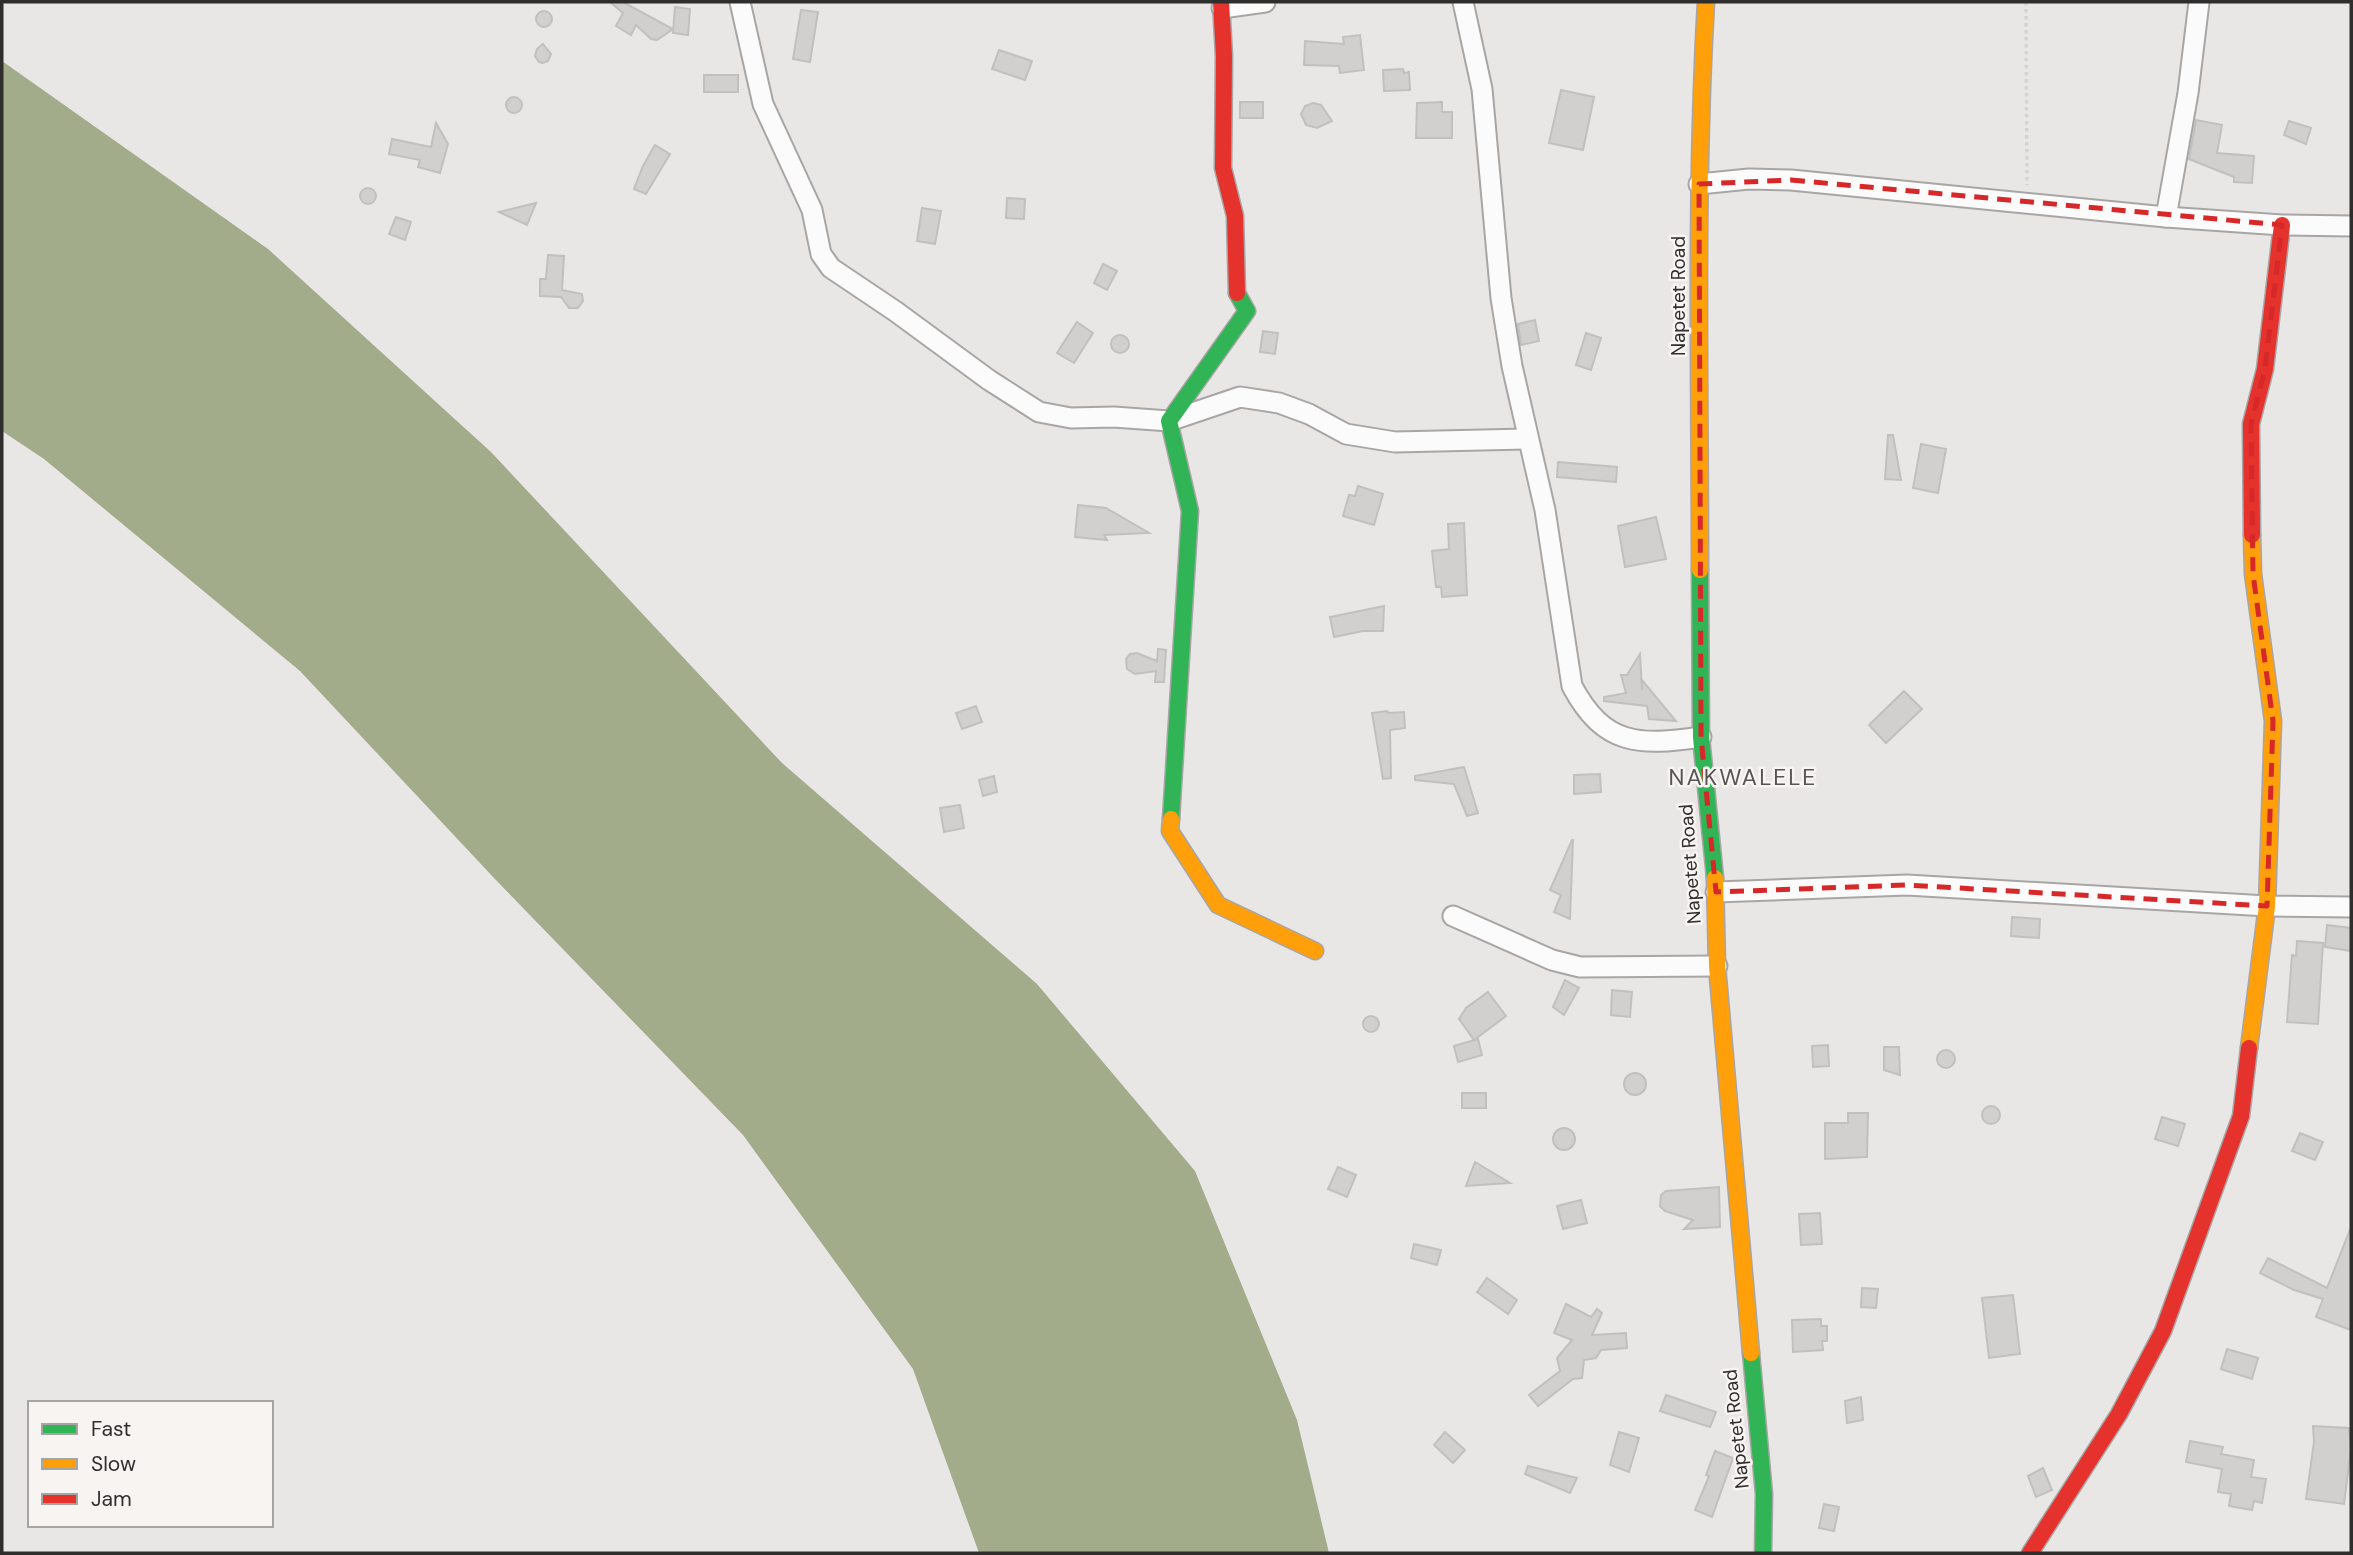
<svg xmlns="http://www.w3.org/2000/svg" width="2353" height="1555" font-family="'DM Sans',sans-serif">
<rect width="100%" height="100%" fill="#e9e7e6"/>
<polygon fill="#a2ab8a" points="2,61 268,249 491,452 782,763 1037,984 1195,1171 1297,1420 1329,1553 979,1553 913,1369 743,1135 494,878 300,671 44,459 2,431"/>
<g fill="#d1d0cf" stroke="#c1c0bf" stroke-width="2">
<polygon points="610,2 623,2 673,29 657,40 651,39 636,25 631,35 616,26 623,13"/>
<polygon points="675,7 690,9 688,35 673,33"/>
<polygon points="801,10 818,12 810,62 793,59"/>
<circle cx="544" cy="19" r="8"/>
<polygon points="1360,35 1364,70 1340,73 1339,66 1304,65 1305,41 1344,44 1343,37"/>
<polygon points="543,44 551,54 548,61 543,63 539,62 535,56 537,49"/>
<polygon points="999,50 1032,61 1025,80 992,69"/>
<polygon points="1403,69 1404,73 1409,72 1410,90 1384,91 1383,70"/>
<rect x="704" y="75" width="34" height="17"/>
<polygon points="1561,90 1594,97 1583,150 1549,143"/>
<circle cx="514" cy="105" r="8"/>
<rect x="1240" y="102" width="23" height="16"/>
<polygon points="1442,102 1442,112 1452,112 1452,138 1416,138 1417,103"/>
<polygon points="1313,103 1321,105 1332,121 1317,128 1306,125 1301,114 1305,106"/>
<polygon points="2196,120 2222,125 2217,153 2254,156 2252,183 2234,182 2234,177 2189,159"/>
<polygon points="2289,121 2311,128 2306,144 2284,135"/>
<polygon points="436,123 448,144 440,173 418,167 420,160 389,154 392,139 431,147"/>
<polygon points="655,145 670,154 646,194 634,189 643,166"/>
<circle cx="368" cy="196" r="8"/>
<polygon points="1007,198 1025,199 1024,219 1006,218"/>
<polygon points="536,203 527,225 499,212"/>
<polygon points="922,208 941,211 935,244 917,241"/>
<polygon points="396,217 411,222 405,240 389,234"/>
<polygon points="548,255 564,256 562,290 582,294 583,301 578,308 569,308 561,297 540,296 540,279 546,279"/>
<polygon points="1103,264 1117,271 1107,290 1094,283"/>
<polygon points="1535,320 1539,341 1521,345 1518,324"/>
<polygon points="1077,322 1093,333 1074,363 1057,353"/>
<polygon points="1263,331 1278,333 1275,354 1260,352"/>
<polygon points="1586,333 1601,338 1591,370 1576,365"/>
<circle cx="1120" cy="344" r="9"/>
<polygon points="1888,435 1893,435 1901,480 1885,479"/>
<polygon points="1921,444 1946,449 1938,493 1913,488"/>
<polygon points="1558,462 1617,467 1616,482 1557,477"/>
<polygon points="1358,486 1383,494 1374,525 1343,516 1349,495 1355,496"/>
<polygon points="1078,505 1106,508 1149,533 1104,535 1107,540 1075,537"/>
<polygon points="1656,517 1666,559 1625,567 1618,526"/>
<polygon points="1464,523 1467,595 1442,597 1441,587 1436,587 1432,551 1449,549 1448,524"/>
<polygon points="1384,606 1383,631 1363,631 1334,637 1330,617"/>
<polygon points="1158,649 1166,650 1164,682 1155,682 1156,671 1135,674 1127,669 1126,659 1130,654 1137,653 1157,661"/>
<polygon points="1640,654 1642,690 1642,680 1676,721 1649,719 1647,706 1604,701 1604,697 1626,693 1621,675 1627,675"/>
<polygon points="1904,691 1922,709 1886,743 1869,725"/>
<polygon points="976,706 982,722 962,729 956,713"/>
<polygon points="1387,711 1388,713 1404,712 1405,728 1390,730 1391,778 1383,779 1372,713"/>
<polygon points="1464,767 1478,813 1467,816 1454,784 1415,780 1415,776"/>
<polygon points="1600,774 1601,792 1574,794 1574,775"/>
<polygon points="994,776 997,792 983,796 979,780"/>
<polygon points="960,805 964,828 944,832 940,808"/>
<polygon points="1572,840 1573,840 1570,919 1554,912 1561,895 1550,890"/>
<polygon points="2012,917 2040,919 2039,938 2011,936"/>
<polygon points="2327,925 2351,928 2351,951 2325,947"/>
<polygon points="2297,941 2323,943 2318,1024 2287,1022 2292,955 2296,956"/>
<polygon points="1565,980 1579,988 1564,1015 1553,1007"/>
<polygon points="1612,990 1632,992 1630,1017 1611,1015"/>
<polygon points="1488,992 1506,1016 1474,1040 1459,1019 1466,1008"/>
<circle cx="1371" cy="1024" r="8"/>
<polygon points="1478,1039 1482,1055 1458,1062 1454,1046"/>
<polygon points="1828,1045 1829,1066 1813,1067 1812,1046"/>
<polygon points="1884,1047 1899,1047 1900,1075 1884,1070"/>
<circle cx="1946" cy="1059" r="9"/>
<circle cx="1635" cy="1084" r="11"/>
<rect x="1462" y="1093" width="24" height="15"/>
<circle cx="1991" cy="1115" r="9"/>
<polygon points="1848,1113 1868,1113 1867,1157 1825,1159 1825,1123 1848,1123"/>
<polygon points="2162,1117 2185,1124 2178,1146 2155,1139"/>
<circle cx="1564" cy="1139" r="11"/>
<polygon points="2300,1133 2323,1142 2315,1160 2292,1151"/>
<polygon points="1475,1162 1510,1183 1466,1186"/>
<polygon points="1338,1167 1356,1175 1347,1197 1328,1189"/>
<polygon points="1719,1187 1720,1227 1684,1229 1693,1220 1665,1211 1660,1206 1661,1195 1666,1191"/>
<polygon points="1581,1200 1587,1223 1563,1229 1557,1206"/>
<polygon points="1820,1213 1822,1244 1801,1245 1799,1214"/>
<polygon points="2351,1227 2351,1330 2316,1317 2323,1299 2294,1290 2260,1273 2268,1258 2327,1288"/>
<polygon points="1414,1244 1441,1250 1437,1265 1411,1258"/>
<polygon points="1487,1278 1517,1300 1508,1314 1477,1292"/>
<polygon points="1862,1288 1878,1289 1876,1308 1861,1307"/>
<polygon points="2013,1295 2020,1354 1989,1358 1982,1298"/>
<polygon points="1566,1304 1591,1317 1597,1309 1602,1313 1592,1335 1626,1333 1627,1348 1601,1350 1596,1358 1584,1360 1582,1378 1573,1379 1538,1406 1529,1395 1560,1371 1557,1358 1572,1340 1554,1333"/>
<polygon points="1821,1319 1821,1326 1827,1326 1827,1341 1822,1341 1823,1350 1793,1352 1792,1320"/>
<polygon points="2227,1349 2258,1358 2252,1379 2221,1369"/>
<polygon points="1666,1395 1716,1412 1710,1427 1660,1411"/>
<polygon points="1861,1397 1863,1420 1847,1423 1845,1401"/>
<polygon points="2313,1426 2349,1428 2351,1449 2344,1504 2306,1499 2314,1442"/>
<polygon points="1445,1432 1465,1450 1453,1463 1434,1445"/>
<polygon points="1619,1432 1639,1438 1629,1472 1610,1465"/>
<polygon points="2190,1441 2223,1447 2221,1454 2254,1460 2251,1477 2266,1479 2262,1503 2254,1501 2252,1510 2229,1506 2231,1494 2218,1492 2222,1469 2186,1462"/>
<polygon points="1715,1451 1733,1458 1712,1517 1695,1510 1709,1476 1706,1475"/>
<polygon points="1528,1466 1577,1478 1570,1493 1525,1474"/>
<polygon points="2043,1468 2052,1490 2036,1497 2028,1476"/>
<polygon points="1824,1504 1839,1507 1834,1531 1819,1528"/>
</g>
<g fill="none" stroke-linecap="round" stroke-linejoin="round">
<g stroke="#a8a6a5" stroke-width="23">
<g id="street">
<polyline points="740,2 763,104 812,210 821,254 831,268 895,311 989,380 1039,412 1071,418 1114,417 1169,421 1240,397 1279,403 1309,414 1346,434 1395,442 1528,439"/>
<path d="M1463 2 1482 89 1501 298 1512 366 1545 510 1572 686C1604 746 1639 746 1701 737"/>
<polyline points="1222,8 1265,2"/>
<polyline points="1699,184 1749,179 1791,180 2166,217 2282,225 2351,226"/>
<polyline points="2166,217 2188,93 2199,2"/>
<polyline points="1716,892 1907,885 2267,906 2351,907"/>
<polyline points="1453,916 1552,960 1580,967 1717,966"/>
</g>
</g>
<g stroke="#a8a6a5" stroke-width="19">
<g id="fast">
<polyline points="1700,570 1701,737 1715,878"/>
<polyline points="1171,819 1190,511 1169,421 1247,311 1237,293"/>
<polyline points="1751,1353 1764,1494 1763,1553"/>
</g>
</g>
<g stroke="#a8a6a5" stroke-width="19">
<g id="slow">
<path d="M1700 570C1700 381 1695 191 1706 2"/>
<polyline points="1171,819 1170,831 1218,905 1315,951"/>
<polyline points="1715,878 1717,966 1751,1353"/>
<polyline points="2249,1048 2267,906 2273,721 2253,574 2252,535"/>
</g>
</g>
<g stroke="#a8a6a5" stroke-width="19">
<g id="jam">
<polyline points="1221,2 1224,56 1223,168 1235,216 1237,293"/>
<polyline points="2252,535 2251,424 2265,369 2282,225"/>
<polyline points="2030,1553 2119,1414 2163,1331 2241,1116 2249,1048"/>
</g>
</g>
<polyline stroke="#d3d3d2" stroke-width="3.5" stroke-dasharray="3.5 3.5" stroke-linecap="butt" points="2026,2 2027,185"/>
<use href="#street" stroke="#fcfbfb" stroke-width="19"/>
<use href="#fast" stroke="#30b455" stroke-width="16"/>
<use href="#slow" stroke="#ff9f0a" stroke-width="16"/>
<use href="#jam" stroke="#e5322d" stroke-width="16"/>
</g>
<path fill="none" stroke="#d62828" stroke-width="5" stroke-dasharray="14 9" stroke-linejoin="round" d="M1791 180 2282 225 2265 369 2251 424 2253 574 2273 721 2267 906 1907 885 1716 892 1701 737 1699 184Z"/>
<g text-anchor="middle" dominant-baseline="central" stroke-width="5" stroke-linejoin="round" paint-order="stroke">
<g font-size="19" fill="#2f2e2d" stroke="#f7f4f2">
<text transform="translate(1678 296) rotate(-90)">Napetet Road</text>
<text transform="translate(1690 864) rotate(-94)">Napetet Road</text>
<text transform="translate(1736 1429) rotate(-96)">Napetet Road</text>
</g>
<g font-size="23" letter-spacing="2" fill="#575553" stroke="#f7f4f2">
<text x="1743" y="777">NAKWALELE</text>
</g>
</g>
<rect width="2353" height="1555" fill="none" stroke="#2f2e2d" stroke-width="7"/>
<rect x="28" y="1401" width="245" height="126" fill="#f7f4f2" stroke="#a7a5a3" stroke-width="2"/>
<rect x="42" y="1424" width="35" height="10" fill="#30b455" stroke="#a7a5a3" stroke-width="2"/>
<text x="91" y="1436" font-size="21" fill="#2f2e2d">Fast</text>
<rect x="42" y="1459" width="35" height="10" fill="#ff9f0a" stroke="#a7a5a3" stroke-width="2"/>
<text x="91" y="1471" font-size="21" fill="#2f2e2d">Slow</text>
<rect x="42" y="1494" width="35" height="10" fill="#e5322d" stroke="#a7a5a3" stroke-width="2"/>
<text x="91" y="1506" font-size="21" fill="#2f2e2d">Jam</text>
</svg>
